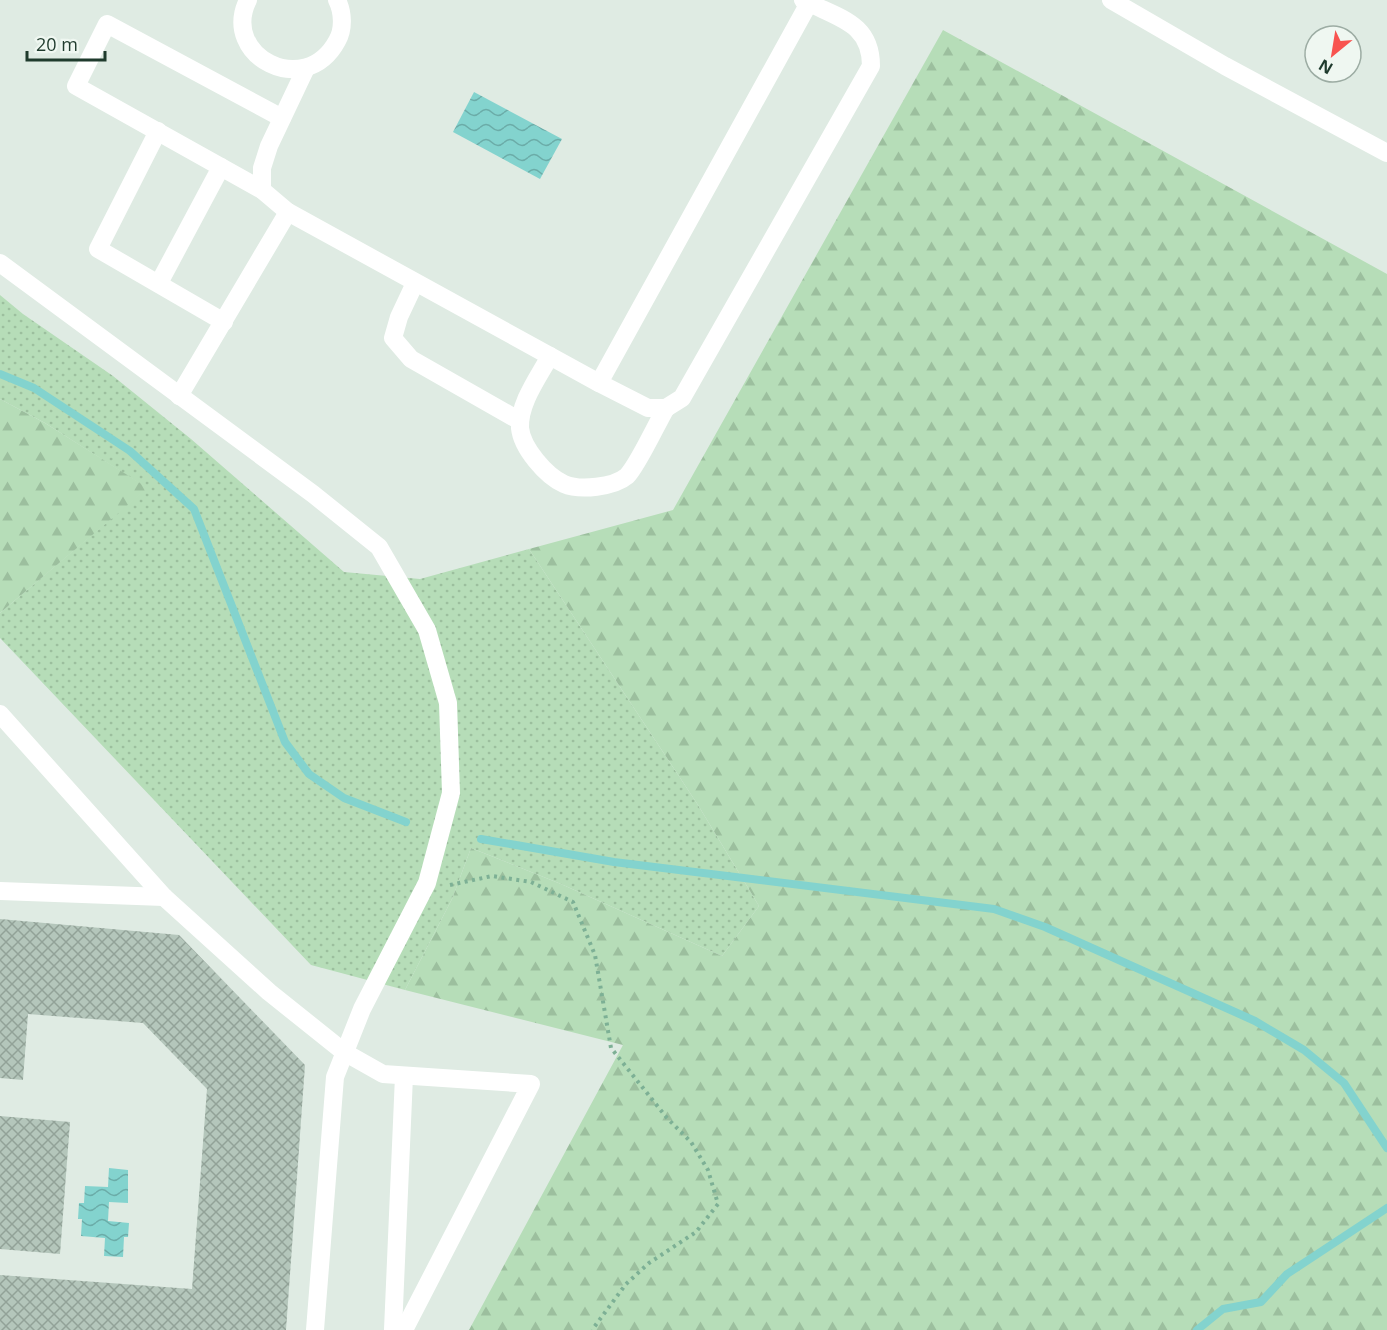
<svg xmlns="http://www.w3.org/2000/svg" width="1387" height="1330" font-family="'Open Sans',sans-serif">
<defs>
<pattern id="grass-dots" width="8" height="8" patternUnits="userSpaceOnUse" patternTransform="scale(1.5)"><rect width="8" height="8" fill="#b6ddb8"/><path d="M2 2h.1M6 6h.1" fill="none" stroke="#9cbf9e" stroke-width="1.8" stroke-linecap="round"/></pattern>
<pattern id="forest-firs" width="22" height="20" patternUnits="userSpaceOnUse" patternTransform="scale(1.5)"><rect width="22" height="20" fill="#b6ddb8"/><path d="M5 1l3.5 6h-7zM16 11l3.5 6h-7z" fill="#9cbf9e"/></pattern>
<pattern id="water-waves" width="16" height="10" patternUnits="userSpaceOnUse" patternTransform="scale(1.5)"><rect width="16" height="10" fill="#83d3ce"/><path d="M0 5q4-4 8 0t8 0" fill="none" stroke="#6baca8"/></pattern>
<pattern id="building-cross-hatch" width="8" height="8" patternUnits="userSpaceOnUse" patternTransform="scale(1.5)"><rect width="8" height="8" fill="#b4c6bb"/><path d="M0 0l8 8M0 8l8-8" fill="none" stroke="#92a298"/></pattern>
</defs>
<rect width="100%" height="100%" fill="#dfebe3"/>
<polygon fill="url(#grass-dots)" points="0,295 23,314 113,376 191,439 344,572 420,579 529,549 698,805 759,906 722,956 561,884 471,848 452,899 405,990 311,965 0,638 0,613 147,488 45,423 0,399"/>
<g fill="url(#forest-firs)">
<polygon points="943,30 1387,274 1387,1330 469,1330 623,1045 405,990 452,899 471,848 561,884 722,956 759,906 698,805 529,549 673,510"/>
<polygon points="0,399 45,423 148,488 0,613"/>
</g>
<g fill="url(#water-waves)">
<polygon points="474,92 562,139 540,179 453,132"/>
<polygon points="109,1168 128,1170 128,1203 109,1202 108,1221 129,1223 128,1237 124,1237 123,1257 104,1256 105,1238 81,1236 82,1219 78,1219 79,1203 84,1203 85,1186 108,1187"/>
</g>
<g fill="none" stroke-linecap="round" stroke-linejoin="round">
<g stroke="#83d3ce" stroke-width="8">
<polyline points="0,374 34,388 130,451 194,509 285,742 309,774 344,798 406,822"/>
<polyline points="481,839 614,862 994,909 1045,927 1255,1021 1304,1050 1344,1083 1387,1148"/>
<polyline points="1197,1330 1223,1309 1261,1302 1287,1274 1387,1208"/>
</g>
</g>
<g fill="url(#building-cross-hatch)">
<polygon points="0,919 179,935 305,1065 286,1330 0,1330 0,1275 192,1289 207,1089 143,1023 28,1014 23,1080 0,1078"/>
<polygon points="0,1116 70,1122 60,1254 0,1249"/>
</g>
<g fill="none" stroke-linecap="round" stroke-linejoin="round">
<polyline stroke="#7db095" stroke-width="4" stroke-dasharray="3 4.5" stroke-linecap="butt" points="450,885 492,876 531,882 573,902 595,955 611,1048 667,1118 691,1142 708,1170 718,1204 696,1232 649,1263 626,1284 592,1330"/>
<g stroke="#fff" stroke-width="18">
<path d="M248 0C220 56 305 100 337 41 344 29 343 12 337 0"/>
<polyline points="1111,0 1225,66 1387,153"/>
<polyline points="306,68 269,146 262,168 262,190 288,212 599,383 809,3 803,0"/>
<polyline points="158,131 98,249 224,322"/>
<polyline points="262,190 76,86 107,24 282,118"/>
<polyline points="0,263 313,494 379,547 427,630 448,703 451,793 427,883 362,1009 335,1077 315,1330"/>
<polyline points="159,283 221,167"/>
<polyline points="415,283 399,317 393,338 411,359 520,421"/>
<path d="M550 356C538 378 519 403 520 428 522 448 546 476 564 484 580 491 614 487 627 476 638 465 657 423 666 408"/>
<path d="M599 383 648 408H666L682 398 871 66C871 25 842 19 809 3"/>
<polyline points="179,396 288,212"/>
<polyline points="0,714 164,897 269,992 344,1052 383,1074 531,1084 404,1330"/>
<polyline points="0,891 164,897"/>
<polyline points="393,1330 404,1076"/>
</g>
</g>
<g transform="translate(1333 54) rotate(210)"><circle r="28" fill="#eff7f1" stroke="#9caca3" stroke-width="1.5"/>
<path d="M0-4.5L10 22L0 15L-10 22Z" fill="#f8534f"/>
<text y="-9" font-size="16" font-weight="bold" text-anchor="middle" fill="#1f3b2d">N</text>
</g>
<path d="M27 51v9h78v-9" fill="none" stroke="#1f3b2d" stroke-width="3"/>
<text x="36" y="51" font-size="18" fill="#1f3b2d" stroke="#eff7f1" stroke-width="4.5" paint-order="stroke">20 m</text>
</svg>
